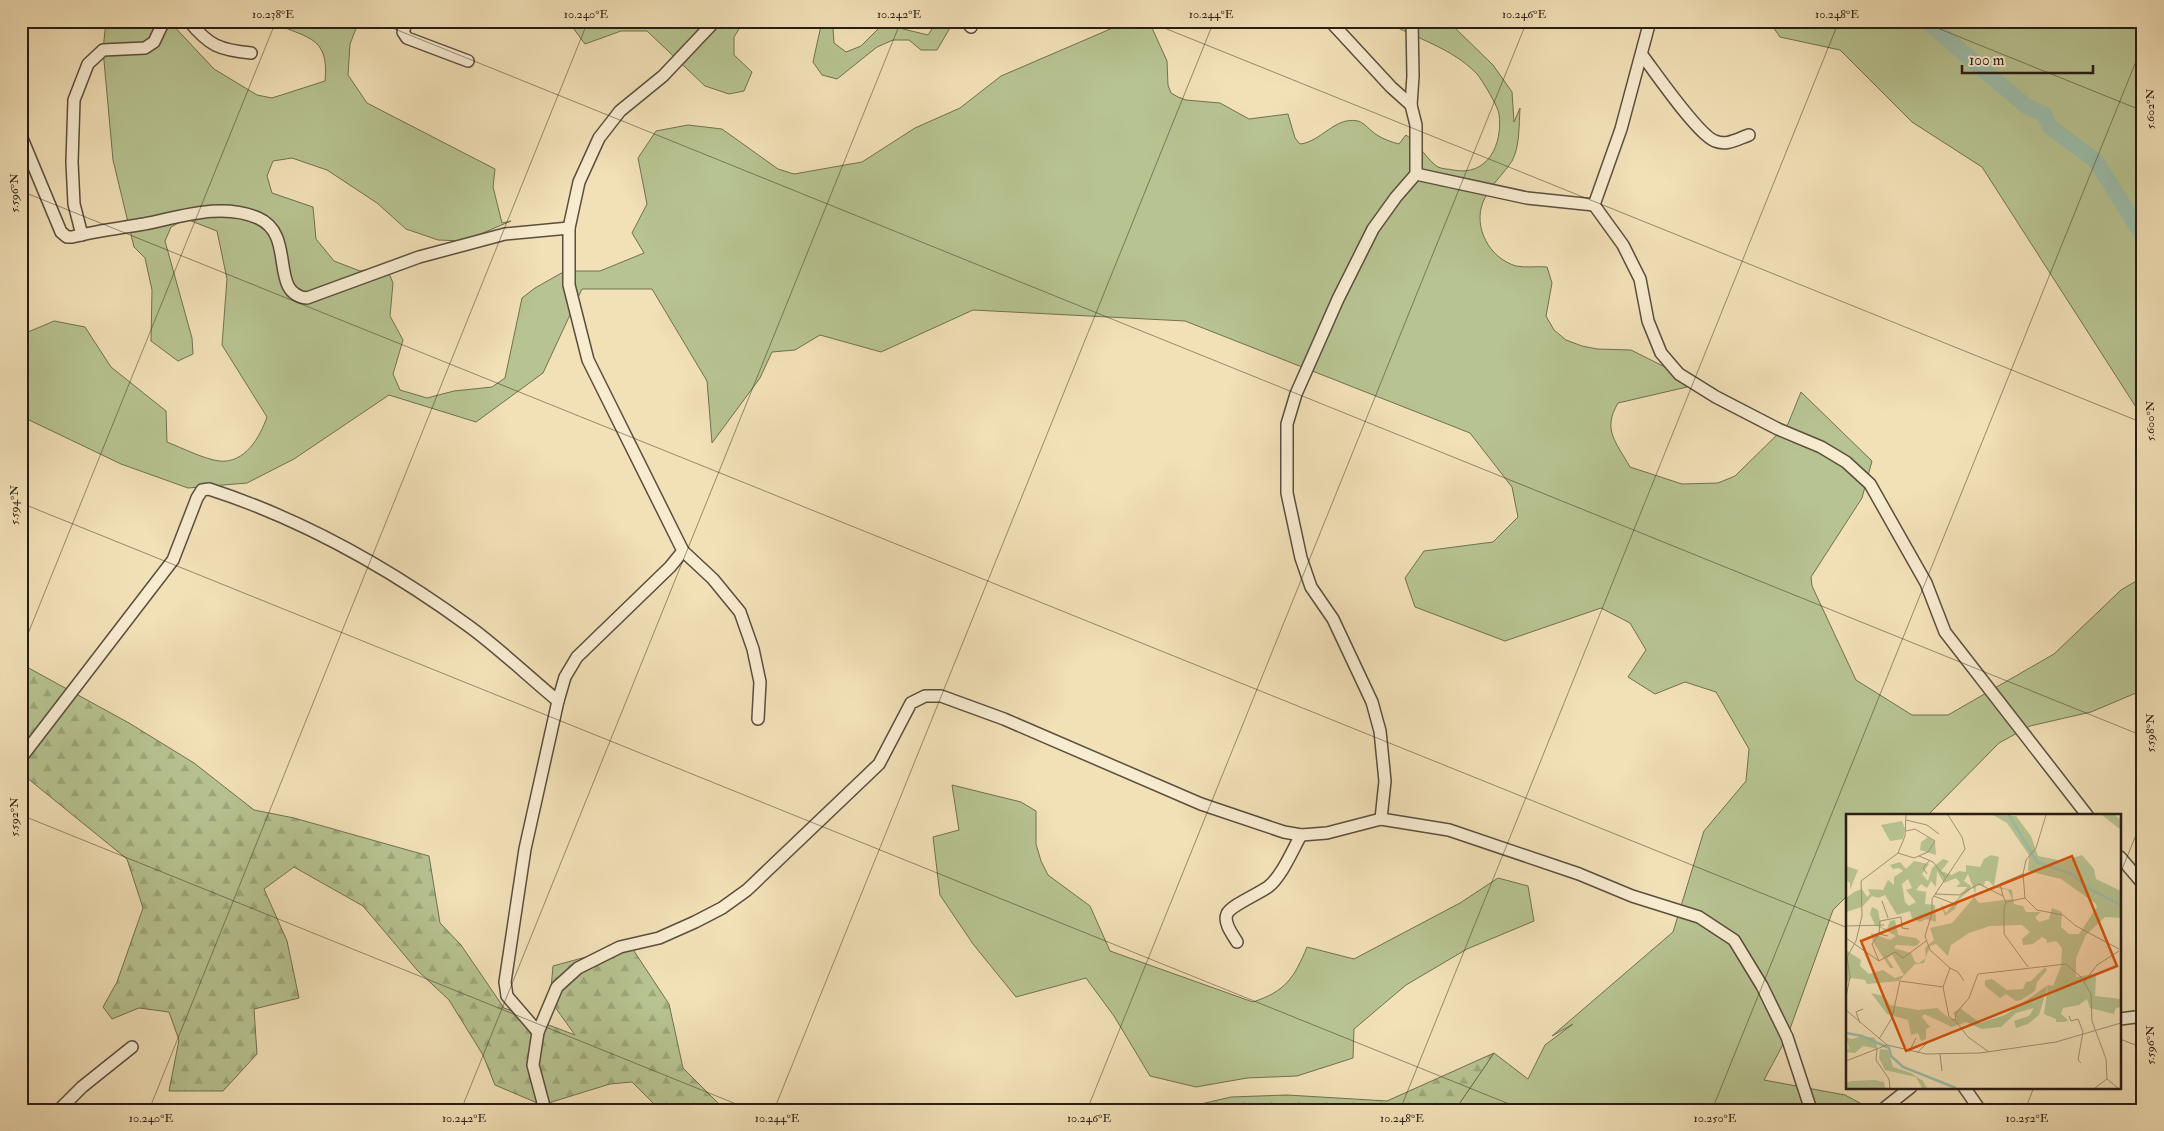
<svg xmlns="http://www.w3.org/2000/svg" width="2164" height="1131" font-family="'IM FELL Double Pica',serif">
<defs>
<pattern id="forest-firs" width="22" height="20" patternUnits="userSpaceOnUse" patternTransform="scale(1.25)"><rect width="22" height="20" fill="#b7c391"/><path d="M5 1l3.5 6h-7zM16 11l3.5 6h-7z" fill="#9da77c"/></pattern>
</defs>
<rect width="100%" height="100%" fill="#f2e0b7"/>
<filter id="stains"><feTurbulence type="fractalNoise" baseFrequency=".004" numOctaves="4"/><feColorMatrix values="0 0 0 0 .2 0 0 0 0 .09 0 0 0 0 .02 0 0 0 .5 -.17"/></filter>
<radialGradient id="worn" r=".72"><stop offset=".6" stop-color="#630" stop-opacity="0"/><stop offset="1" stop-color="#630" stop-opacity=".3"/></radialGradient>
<g fill="#b7c391" stroke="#707052">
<path d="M106 21H169L214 69 257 95 272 98 325 81C330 33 303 39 271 21H359L350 44 348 75 367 103 495 169 493 187 502 223 511 221 464 241 438 240 406 229 377 203 327 170 292 158 273 161 267 176 272 193 313 207 316 239 334 261 360 271 386 266 393 283 390 316 403 340 393 374 400 390 427 398 454 391 492 387 505 378 522 298 535 288 565 271H600L644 253 632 233 647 204 638 158 656 131 688 125 722 129 778 169 794 174 862 162 915 128 960 108 1001 76 1129 21H1161L1152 28 1167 61 1168 85 1171 93 1178 97 1186 100 1220 103 1249 119 1288 114 1295 138 1300 144C1321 142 1335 116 1358 121 1365 123 1370 131 1377 135 1383 139 1391 142 1399 144L1406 135C1419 144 1429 162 1438 167 1442 169 1449 169 1453 170 1488 177 1503 144 1499 114 1498 106 1482 80 1477 74 1451 47 1416 39 1385 21H1440L1454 27 1493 65 1512 92 1514 122 1520 108C1519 123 1520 147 1512 161 1503 175 1490 185 1483 202 1473 227 1489 258 1516 266 1525 268 1537 266 1547 267L1552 283 1546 316 1554 330 1566 340 1582 346 1597 349 1631 350 1679 374 1687 387 1618 403C1602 430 1616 442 1630 467L1682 484 1718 483 1735 476 1788 424 1801 392 1872 461 1862 498 1811 577 1812 586 1856 680 1912 715H1948L2054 654 2121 590 2143 577V690L2091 712 2030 726 1999 743 1928 815H1848V895L1833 910 1787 1037 1764 1080 1845 1095 1873 1110H1455L1494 1053 1528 1079 1545 1045 1573 1024 1552 1036 1673 932 1704 831 1746 781 1749 749 1716 692 1685 682 1655 694 1628 677 1646 650 1630 623 1601 608 1505 641 1415 607 1405 578 1424 551 1493 542 1518 517 1512 487 1470 433 1185 321 973 310 881 352 820 335 795 350 772 352 760 378 712 443 707 381 652 289H582L543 373 476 422 389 395 294 459 247 483 188 488 121 464 27 419H21V335L54 321 85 327 111 367 166 411 167 442C182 448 204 459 219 461 245 464 260 437 267 417L222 345 227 279 217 231 186 219 171 227 165 241 192 338 193 354 178 361 151 341 152 290 145 258 134 247 113 160 103 50Z"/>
<polygon points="568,21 744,21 734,37 734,55 752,72 744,91 729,94 705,86 647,31 621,31 585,44"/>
<polygon points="822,21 836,21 833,28 834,43 846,52 861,46 883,24 928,35 937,21 954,21 937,50 921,50 909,40 893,40 877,47 837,79 822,75 813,62"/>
<polygon points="1769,21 2143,21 2143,418 1982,167 1912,122 1840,50 1780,37"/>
<path d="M952 785 1021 802 1036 811V844L1041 861 1048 875 1090 906 1110 951 1253 1002C1286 991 1294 978 1307 947L1354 959 1460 903 1498 878 1528 886 1534 921 1467 949 1406 985 1354 1029 1353 1058 1297 1076 1247 1078 1196 1087 1150 1076 1114 1016 1086 978 1016 997 973 944 940 895 933 837 959 830Z"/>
</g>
<g fill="url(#forest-firs)" stroke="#707052">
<polygon points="21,658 25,666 129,723 194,763 254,810 294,818 429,856 440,923 461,945 504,1008 575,1035 550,1000 553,966 630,945 669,1004 683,1068 725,1110 660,1110 632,1082 610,1084 542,1105 495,1085 483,1055 449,1000 417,970 363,906 294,867 264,889 287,941 299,998 254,1009 257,1054 223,1091 169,1091 179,1040 169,1012 139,1008 112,1019 103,1007 117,982 143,908 127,859 21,773"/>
<polygon points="1494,1053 1455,1110 1175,1110 1231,1097 1287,1095 1387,1101"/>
</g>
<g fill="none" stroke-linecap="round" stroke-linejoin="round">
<polyline stroke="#9cbdaa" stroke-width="16" points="1926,21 2026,106 2044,114 2050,127 2096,161 2143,236"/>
<g stroke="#5b4e3d" stroke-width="14">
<g id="minor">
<path d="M189 21C209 46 220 50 251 53"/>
<polyline points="407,21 403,32 407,38 468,61"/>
<polyline points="966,21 971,27"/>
<polyline points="1330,21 1391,87 1411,105 1416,125 1416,174"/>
<path d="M1642 55C1655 72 1698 135 1715 141 1727 146 1737 139 1749 135"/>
<polyline points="1411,105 1413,76 1412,21"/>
<path d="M21 136 61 232 67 237H72C96 231 120 228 144 224 180 217 222 202 258 218 297 235 268 294 307 298L419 257 505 234 569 228"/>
<polyline points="1594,205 1623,245 1640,279 1648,321 1661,353 1679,374 1716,397 1778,429 1821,447 1846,462 1870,484 1926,583 1945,632 2087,815"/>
<polyline points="82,235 74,204 72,162 74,100 88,64 103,50 145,48 154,42 164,21"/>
<polyline points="683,551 713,579 740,612 753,649 760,682 758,719"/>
<path d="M21 758 173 560 197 498 202 490 209 489C302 519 392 570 470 627 501 650 529 677 558 701"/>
<polyline points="1381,819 1385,781 1380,731 1372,702 1333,619 1311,587 1301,558 1287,493 1287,424 1296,394 1338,299 1373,229 1396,197 1416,174 1527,198 1594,205 1621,129 1650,21"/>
<polyline points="2120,857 2143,884"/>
<path d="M1237 942C1233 935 1223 923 1227 914 1230 906 1258 894 1268 887 1282 876 1292 851 1301 835"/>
<polyline points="2120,1019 2143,1016"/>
<polyline points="538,1032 507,996 505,982 525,849 558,701 565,677 577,657 670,567 683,551 588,360 569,285 569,228 579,182 599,138 620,111 663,76 715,21"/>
<polyline points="1964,1087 1980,1110"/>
<polyline points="59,1110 82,1087 132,1047"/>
<polyline points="545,1110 533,1065 538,1032 557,987 578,968 620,947 659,938 695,922 722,908 747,890 879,764 911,703 925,696 941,696 1004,719 1201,804 1284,832 1301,835 1327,833 1381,819 1449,830 1579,874 1632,896 1699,917 1734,940 1762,986 1787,1037 1811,1110"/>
<polyline points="1882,1110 1911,1087"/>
</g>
</g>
<use href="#minor" stroke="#f7ebd0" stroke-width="11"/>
</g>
<path fill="none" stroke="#291d14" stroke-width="1" stroke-opacity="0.45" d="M375 21 2143 736M1147 21 2143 423M1920 21 2143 111M21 191 1848 928M21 503 1524 1110M21 651 276 21M21 815 751 1110M2120 874 2143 818M2120 1039 2143 1048M149 1110 588 21M461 1110 901 21M774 1110 1214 21M1087 1110 1527 21M1400 1110 1839 21M1712 1110 2143 44M2025 1110 2034 1087"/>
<g transform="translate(1846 814)">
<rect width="275" height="275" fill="#f2e0b7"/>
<path d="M147 1 170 2 185 22 192 42 217 47 236 41 248 55 250 65 275 77V104L259 103 240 121 230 144V163L248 160 250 163 249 182 275 185V193L270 194 268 200 244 194 241 185 233 191 217 194 215 200 222 206 219 208H210V205L198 200 202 171 207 172 215 152 216 134 210 127 201 129V126L196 123 187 130 177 131 176 125 184 118 176 111 144 112 123 119 105 131 102 142 90 130 84 132 78 149 69 150 53 167 21 170 19 166 6 164 1 168 0 136 15 146 14 152 23 160 37 156 49 164 58 161 46 141 41 144 48 154H44L27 128 25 119 44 126 50 122 29 111 24 100 26 93 32 96 35 113 41 115 44 107 49 106 52 121 70 124 74 128 70 132 50 131 48 134 65 139 69 148 73 149 80 144 79 134 88 126 84 114 106 109 130 81 122 60 118 67 125 72 124 76 112 86 109 95 99 102 94 88 100 99 121 73H110L114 69 110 64 98 69 91 57 90 73 85 67 81 74 75 70 70 76 80 78 79 90 89 91 90 108 80 105 74 108 66 104 64 97 51 101 39 81 32 84 26 82 16 93 0 98V84L8 78 16 75 21 83 24 80 22 75 37 76 42 66 48 71V63L57 57 53 54 47 55 44 51 54 48 60 55 68 47 83 50 76 60 82 67 86 54 97 45 103 47 95 57 106 61 113 57 120 58V51L134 53 138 45 145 41 153 43 148 72 166 76 168 90 177 92 180 98H195L189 103 193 108 203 105 206 94 216 98 215 113 223 120H233L251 93 249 89 215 65 182 57 183 41 161 9ZM62 65 66 74 60 76 70 88 63 92 59 88 56 70ZM139 67H143L148 73 162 76 166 85 133 89 129 84 130 71 138 72ZM256 1H269L275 6V16ZM56 7 59 15 57 25 44 27 35 11ZM82 23 89 28 90 41 74 36 75 28ZM0 52 12 56 4 76V69L0 66ZM199 153 201 156 191 168 189 177 175 186 170 187 160 180 154 184 139 172V166L146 165 161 176 177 175 180 168 185 167ZM16 222 29 224 32 235 17 232 9 239 0 238 3 234 0 223 6 225ZM34 235 42 236 47 253 65 259 77 267 81 274H76L70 263 39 256 33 244Z" fill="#b7c391" fill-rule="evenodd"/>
<path d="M202 171 193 201 182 210 170 214 168 207 183 202 188 194 170 199 155 213 136 215 120 208 106 213 78 200 76 203 84 213 80 215V225L75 227 72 219 65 221 62 206 41 200 25 179 38 182 44 191 72 196 91 194 104 205H111L107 199 114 194 134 209 159 201ZM29 266 38 268 39 274H0V269L6 267Z" fill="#b7c391"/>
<path fill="none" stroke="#9cbdaa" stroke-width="2.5" d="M163 1 191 48 226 60 242 74 275 91M0 219 16 222 43 234 45 242 57 253 110 274"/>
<path fill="none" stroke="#a29276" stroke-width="1" d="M102 1 116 23 119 35 86 85V99L79 122 84 136 104 154 97 173 103 203 108 206M60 6 81 11 93 20M52 39 68 44 82 38 89 27 69 15 60 17M73 42 87 48 99 63M81 60 77 54 84 46M89 80 113 81 133 70 157 82 160 88M88 82 111 91M157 82 154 70 177 60M179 84 191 96 217 101 230 112 273 135M36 87 42 104M0 112 38 111M33 120 26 130 33 147M42 122 33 120 34 107 55 103 56 114 63 115M0 124 33 147M275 128V158M33 147 49 138 57 144 80 127M182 153 158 120V95L160 88 179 84 177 60 180 46 190 34 200 1M104 154 112 158 118 167M238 168 251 151 273 137M0 183 4 163 1 143 10 127 16 102 15 67 52 39 59 22 60 1M0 196 41 231 80 240 134 239 210 228 275 209M223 202 225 207 232 205 237 218 232 246 235 249M14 209 10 198 17 195M33 225 46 204 54 167 97 173M31 235 30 246 43 265 44 274M63 238 70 224M143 238 122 223 109 206 110 199 123 184 132 160 220 150 235 163 245 180 246 207 260 245 261 265 272 274M71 239 82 228M94 240 96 257M0 247 41 231M249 274 261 265"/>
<path fill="#d5530d" fill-opacity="0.15" stroke="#d5530d" stroke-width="2.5" d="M226 42 271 152 60 237 15 127Z"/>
<rect width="275" height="275" fill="none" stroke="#291d14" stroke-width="2.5"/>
</g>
<rect width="2164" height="1131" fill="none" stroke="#f2e0b7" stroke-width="55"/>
<path d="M1962 65v8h131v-8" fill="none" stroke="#291d14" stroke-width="2.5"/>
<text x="1969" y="65" font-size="15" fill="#291d14" stroke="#f7ebd0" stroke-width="4" paint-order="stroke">100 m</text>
<rect x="28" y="28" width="2108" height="1076" fill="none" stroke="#291d14" stroke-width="2"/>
<g font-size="12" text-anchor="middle" fill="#291d14">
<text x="273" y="18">10.238°E</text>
<text x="586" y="18">10.240°E</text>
<text x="899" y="18">10.242°E</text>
<text x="1211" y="18">10.244°E</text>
<text x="1524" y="18">10.246°E</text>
<text x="1837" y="18">10.248°E</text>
<text transform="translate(2150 109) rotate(-90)" y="4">5.602°N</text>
<text transform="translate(14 193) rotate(-90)" y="4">5.596°N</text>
<text transform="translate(2150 421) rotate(-90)" y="4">5.600°N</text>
<text transform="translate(14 505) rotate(-90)" y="4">5.594°N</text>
<text transform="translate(2150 733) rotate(-90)" y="4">5.598°N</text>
<text transform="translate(14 817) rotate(-90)" y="4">5.592°N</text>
<text transform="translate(2150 1045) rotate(-90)" y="4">5.596°N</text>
<text x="151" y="1122">10.240°E</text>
<text x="464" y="1122">10.242°E</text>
<text x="777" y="1122">10.244°E</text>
<text x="1089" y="1122">10.246°E</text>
<text x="1402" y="1122">10.248°E</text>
<text x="1715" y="1122">10.250°E</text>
<text x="2027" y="1122">10.252°E</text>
</g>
<rect width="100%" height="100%" filter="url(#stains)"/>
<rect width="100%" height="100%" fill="url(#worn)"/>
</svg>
